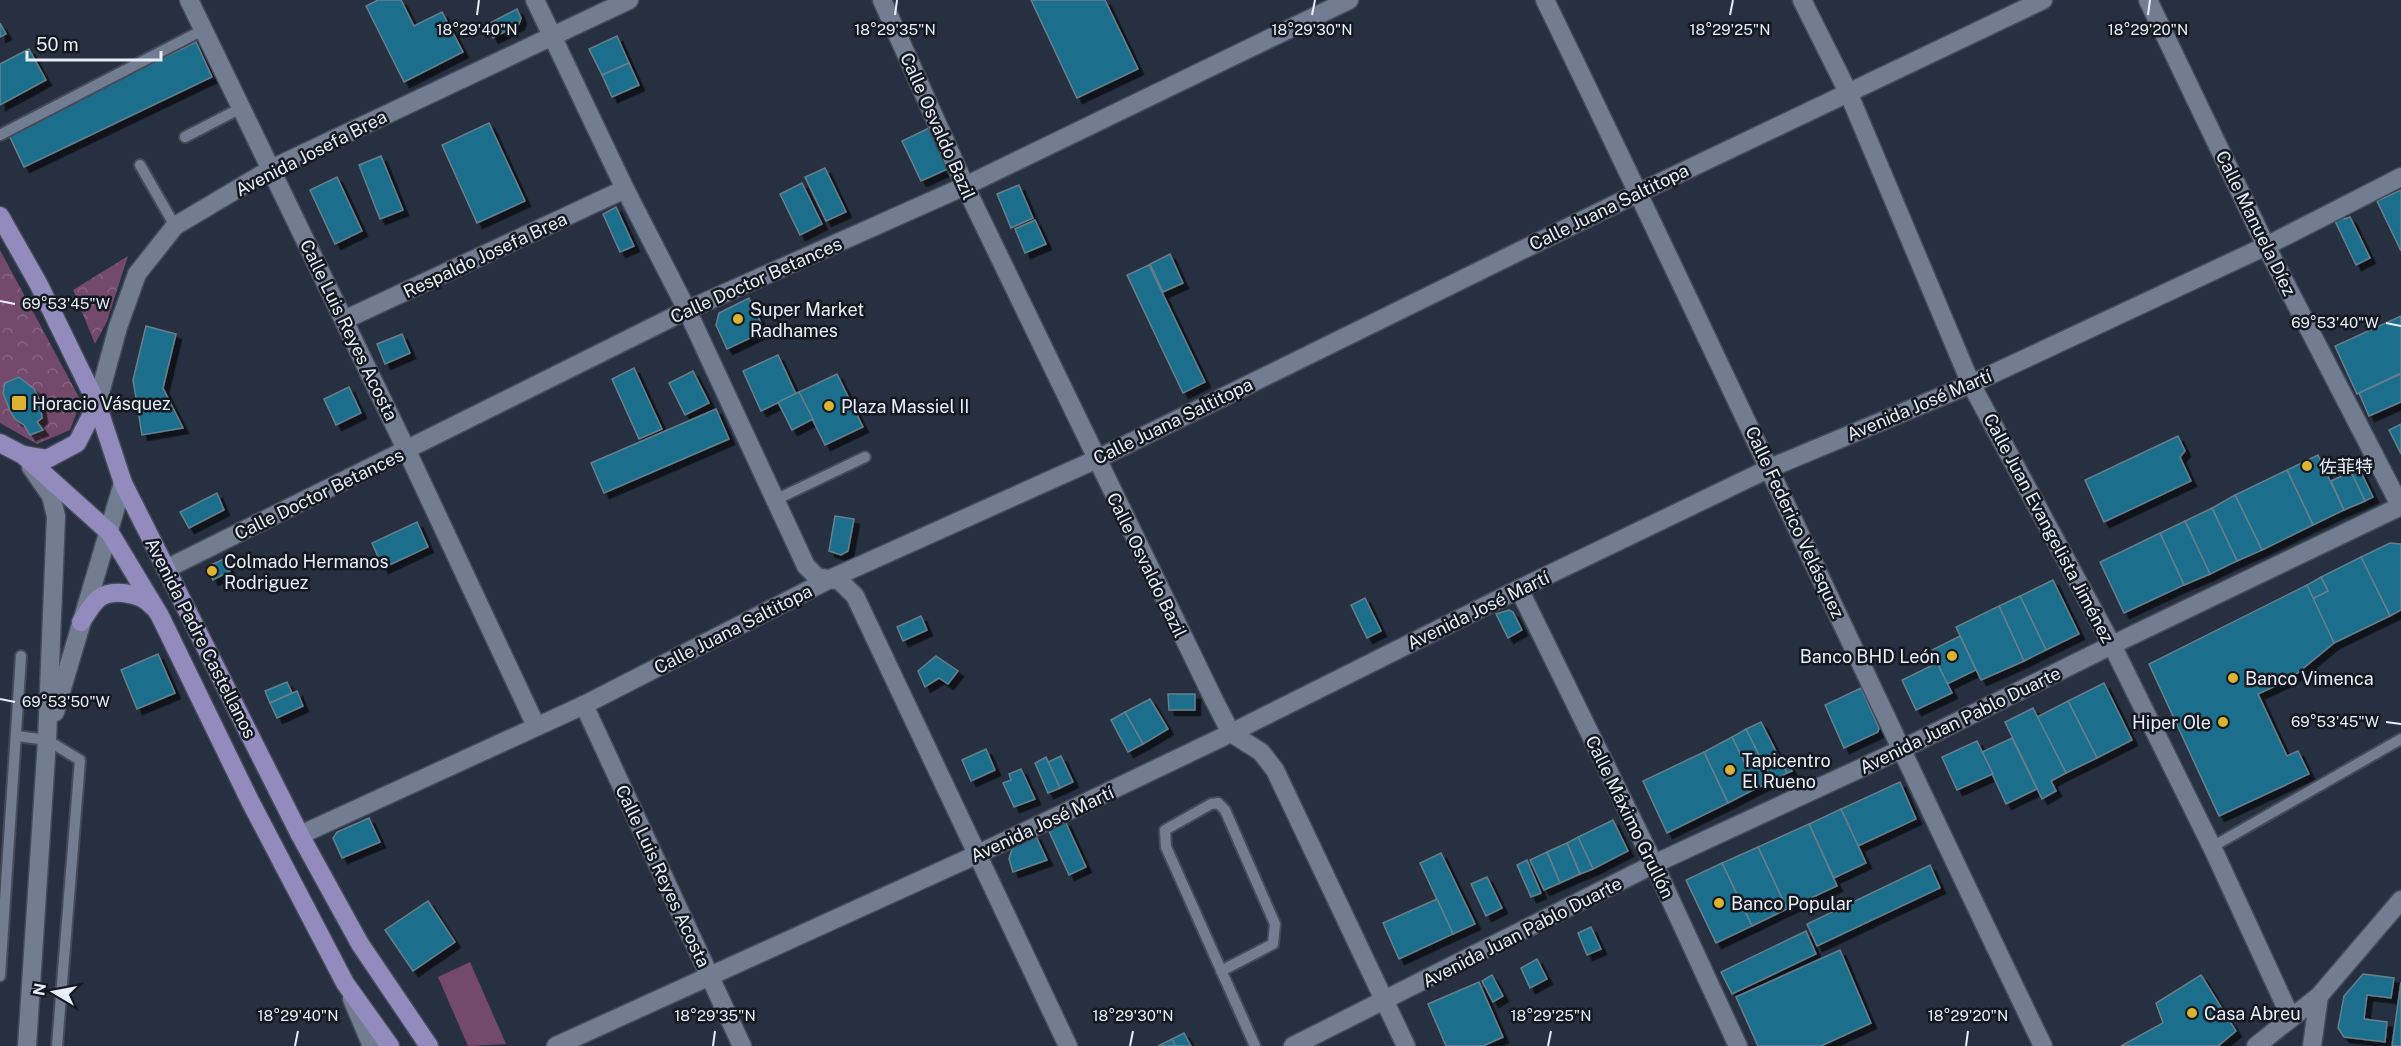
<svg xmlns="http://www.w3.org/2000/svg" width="2401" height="1046" font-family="'Public Sans','Noto Sans SC',sans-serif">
<defs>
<pattern id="forest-crowns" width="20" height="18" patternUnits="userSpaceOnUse" patternTransform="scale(1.5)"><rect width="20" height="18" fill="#73496c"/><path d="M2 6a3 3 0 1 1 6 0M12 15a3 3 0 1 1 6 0" fill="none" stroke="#876482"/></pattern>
<filter id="shadow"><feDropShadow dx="5.5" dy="5.5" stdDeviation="0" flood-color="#0009"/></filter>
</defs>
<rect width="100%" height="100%" fill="#273040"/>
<polygon fill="#73496c" points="470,962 506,1044 468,1046 438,977"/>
<g fill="url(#forest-crowns)">
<polygon points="0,250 81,401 70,430 37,444 0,423"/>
<polygon points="128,256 107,321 95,344 73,290"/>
</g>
<g fill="#1c6e8d" stroke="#677f8b" stroke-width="1.5" filter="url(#shadow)">
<polygon points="378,0 401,0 414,26 442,12 463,52 404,82 366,6"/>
<polygon points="1031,0 1105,0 1138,69 1077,98"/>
<polygon points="517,9 521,18 519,24 493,38 486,25"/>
<polygon points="0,23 6,34 0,37"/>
<polygon points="617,36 629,63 602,75 589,49"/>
<polygon points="196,42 212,77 24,167 8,133"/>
<polygon points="29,49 46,80 0,105 0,64"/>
<polygon points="629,63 639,85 612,97 602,75"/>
<polygon points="489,123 525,201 477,223 442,145"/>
<polygon points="931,127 950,168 921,181 902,141"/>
<polygon points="381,156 403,210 380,219 359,165"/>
<polygon points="825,168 846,212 826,221 805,177"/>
<polygon points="337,177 362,231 335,244 310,190"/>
<polygon points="802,183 822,224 800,235 780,194"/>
<polygon points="1019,185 1033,218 1011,228 997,194"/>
<polygon points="2401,190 2401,251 2377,201"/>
<polygon points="616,207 634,246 620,252 603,214"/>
<polygon points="2344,217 2345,219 2350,217 2370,258 2356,265 2335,221"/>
<polygon points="1035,220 1046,244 1025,253 1015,229"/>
<polygon points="1170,254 1183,283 1163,292 1150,264"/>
<polygon points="1149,265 1205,382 1183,393 1127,275"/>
<polygon points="749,298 765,331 727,349 716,325 719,313"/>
<polygon points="2401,316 2401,373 2357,394 2335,346"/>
<polygon points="146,326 176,334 163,388 183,428 142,435 133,380"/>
<polygon points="402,334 410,353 385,364 377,344"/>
<polygon points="778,355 796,394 761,411 743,371"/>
<polygon points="634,368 662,429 639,439 612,379"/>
<polygon points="693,371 709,403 685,415 669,383"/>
<polygon points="837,374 863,427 825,445 799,392"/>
<polygon points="2401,374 2401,402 2369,416 2359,393"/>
<polygon points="19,377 34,389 39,399 42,418 37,422 43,430 30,435 24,425 15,419 10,411 3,393 5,383"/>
<polygon points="349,387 361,413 336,425 324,399"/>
<polygon points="799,392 813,419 792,430 778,402"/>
<polygon points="716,409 729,439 604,493 591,463"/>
<polygon points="2401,424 2401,454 2389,430"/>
<polygon points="2178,436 2185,451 2180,457 2191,481 2104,522 2085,480"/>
<polygon points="2318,455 2344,510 2313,525 2287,470"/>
<polygon points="2359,468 2373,497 2365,501 2351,472"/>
<polygon points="2287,470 2313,525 2262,550 2235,495"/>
<polygon points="2351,472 2365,501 2344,510 2331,481"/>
<polygon points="217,493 224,510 189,528 180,512"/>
<polygon points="2235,495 2262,550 2237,561 2212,508"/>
<polygon points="2212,508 2237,561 2210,574 2185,521"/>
<polygon points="835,516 854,519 848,551 841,555 829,551"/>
<polygon points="2185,521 2210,574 2184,585 2160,533"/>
<polygon points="417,522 428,547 383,568 372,543"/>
<polygon points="2160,533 2184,585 2124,613 2100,562"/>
<polygon points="2390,543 2401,544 2401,610 2390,616 2361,557"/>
<polygon points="2361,557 2390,616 2334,643 2312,599 2328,591 2321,577"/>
<polygon points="224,559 230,571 213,580 209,571 211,565"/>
<polygon points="2321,577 2328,591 2312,599 2307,585"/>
<polygon points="2053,580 2079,634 2046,650 2020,596"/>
<polygon points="2307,585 2334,643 2290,679 2258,694 2287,756 2298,751 2309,774 2219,816 2149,664"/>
<polygon points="2020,596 2046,650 2024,661 1999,606"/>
<polygon points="1365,598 1381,631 1367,638 1351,605"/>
<polygon points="1999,606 2024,661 1981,680 1956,627"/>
<polygon points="1509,610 1513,612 1522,630 1508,638 1496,614"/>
<polygon points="921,616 927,630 903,641 897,627"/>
<polygon points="1960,636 1976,670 1947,684 1932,650"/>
<polygon points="158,654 175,693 137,709 121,670"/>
<polygon points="936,656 958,671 948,684 939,678 925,687 918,671"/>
<polygon points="1937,663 1952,693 1916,710 1902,680"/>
<polygon points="287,682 292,693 270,703 265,691"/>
<polygon points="2104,683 2132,740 2097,758 2068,701"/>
<polygon points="1861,688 1879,728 1878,732 1844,748 1825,705"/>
<polygon points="297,691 303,706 277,718 270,703"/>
<polygon points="1168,694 1195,694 1195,710 1169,710"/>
<polygon points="1150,699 1168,729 1143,744 1125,712"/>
<polygon points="2068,701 2097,758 2066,773 2037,717"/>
<polygon points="2033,708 2066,773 2051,781 2056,791 2042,799 2005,722"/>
<polygon points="1125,712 1143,744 1128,752 1111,720"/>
<polygon points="1761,722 1787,773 1772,781 1746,729"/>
<polygon points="1746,729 1772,781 1757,788 1732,737"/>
<polygon points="1732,737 1757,788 1728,803 1704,752"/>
<polygon points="2012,738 2037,789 2006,804 1982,752"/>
<polygon points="1977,741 1993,774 1957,790 1942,757"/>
<polygon points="986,749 995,770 971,781 962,760"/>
<polygon points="1704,752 1728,803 1667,833 1643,781"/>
<polygon points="1061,756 1073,782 1060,788 1048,762"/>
<polygon points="1046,757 1060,788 1048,793 1035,763"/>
<polygon points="1787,761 1792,771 1787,773 1782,763"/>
<polygon points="1021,769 1035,799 1014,807 1003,783 1011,780 1009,774"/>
<polygon points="1900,782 1916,819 1858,846 1841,809"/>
<polygon points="1841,809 1866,863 1834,878 1809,824"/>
<polygon points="369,818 380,842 342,858 333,838 337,832"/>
<polygon points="1613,820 1628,851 1593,869 1578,837"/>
<polygon points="1065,821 1086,867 1069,875 1048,829"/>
<polygon points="1809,824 1837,886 1787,909 1758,847"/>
<polygon points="1035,834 1047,860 1013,872 1009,859 1012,849"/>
<polygon points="1578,837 1593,869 1580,874 1567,843"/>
<polygon points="1567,843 1580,874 1560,883 1547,852"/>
<polygon points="1758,847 1787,909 1752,926 1722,863"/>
<polygon points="1547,852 1560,883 1544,890 1530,860"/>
<polygon points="1441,853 1475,924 1453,934 1420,863"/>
<polygon points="1527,860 1541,893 1531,897 1517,865"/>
<polygon points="1722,863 1752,926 1716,943 1686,880"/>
<polygon points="1930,865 1940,888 1817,946 1807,924"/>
<polygon points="1487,877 1502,908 1486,916 1471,884"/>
<polygon points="1437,899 1453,934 1399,959 1383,923"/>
<polygon points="428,901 455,942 413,971 385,930"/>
<polygon points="1591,927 1601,949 1587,955 1578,933"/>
<polygon points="1806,931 1816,954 1732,994 1721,972"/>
<polygon points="1840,950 1871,1023 1821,1046 1758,1046 1736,997"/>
<polygon points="1537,959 1547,979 1530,988 1521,968"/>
<polygon points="2363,974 2394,978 2391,998 2367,995 2364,1019 2387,1022 2385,1042 2344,1037 2338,1028 2344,996"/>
<polygon points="1492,975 1503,996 1493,1002 1482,981"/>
<polygon points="2201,975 2236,1031 2218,1046 2121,1046 2163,1023 2156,1003"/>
<polygon points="1479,982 1503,1037 1483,1046 1446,1046 1428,1004"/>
<polygon points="2401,982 2401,1046 2392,1046"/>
<polygon points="1184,1033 1191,1046 1175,1046 1172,1039"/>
<polygon points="1172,1039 1175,1046 1158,1046"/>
</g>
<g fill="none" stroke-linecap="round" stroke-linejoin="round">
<g stroke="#444b5a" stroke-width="14">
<g id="lane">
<polyline points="0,135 203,30"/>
<polyline points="185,137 241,108"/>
<polyline points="140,165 175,226"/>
<polyline points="775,500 865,457"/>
<polyline points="17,736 47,740 80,760 57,1046"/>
<polyline points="2212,847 2401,739"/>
<polyline points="1221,971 1273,944 1275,924 1225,810 1218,803 1211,804 1165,830 1166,847 1255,1046"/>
<polyline points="0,976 21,656"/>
</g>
</g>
<g stroke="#444b5a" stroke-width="21">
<g id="street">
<polyline points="189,0 407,451 536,726"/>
<polyline points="535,0 625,189 687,310 806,566 817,577 840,581 855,596 1068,1046"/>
<polyline points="882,0 965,186 1214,700 1231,733 1261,752 1275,770 1406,1046"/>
<path d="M1545 0C1714 347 1875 698 2043 1046"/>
<polyline points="1802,0 1848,92 1971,384 2112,645 2212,847 2291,1018"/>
<polyline points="2148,0 2266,246 2401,507"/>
<polyline points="344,320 625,189"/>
<polyline points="166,569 687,310 965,186 1349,0"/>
<polyline points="1519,589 1654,864 1738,1046"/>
<polyline points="584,705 742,1046"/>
<polyline points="300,835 584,705 830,579 1095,460 1638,193 2043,0"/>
<polyline points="352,999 372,1046"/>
<polyline points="556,1046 976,855 1231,733 1519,589 1770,468 1971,384 2266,246 2401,177"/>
<polyline points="2256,1046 2319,996 2401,900"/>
<polyline points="2312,1046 2319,996"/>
</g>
</g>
<g stroke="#444b5a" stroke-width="21">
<g id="secondary">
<polyline points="97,404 118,327 137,274 175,226 271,169 629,0"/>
<polyline points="55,712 123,483"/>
<polyline points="27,1046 47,740 56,516 51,496 31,467"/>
<polyline points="1293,1046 1654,864 1900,750 2112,645 2401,506"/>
</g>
</g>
<g stroke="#444b5a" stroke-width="21">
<g id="primary">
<polyline points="0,216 38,283 97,404 123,483 300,835 360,944 429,1046"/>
<polyline points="0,443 23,455 110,533 160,616 250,801 345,983 390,1046"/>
<polyline points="23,455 47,459 77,443 97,404"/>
<path d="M81 622C86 615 92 604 98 599 112 588 142 593 152 606"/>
</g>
</g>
<use href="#lane" stroke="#737d91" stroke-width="10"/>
<use href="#street" stroke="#737d91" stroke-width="18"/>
<use href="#secondary" stroke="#737d91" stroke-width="18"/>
<use href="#primary" stroke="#938bbd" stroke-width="18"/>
</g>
<path fill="none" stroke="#e8eefa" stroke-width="2" d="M477 15 479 0M895 15 897 0M1312 15 1315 0M1730 15 1733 0M2148 15 2150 0M0 301 15 304M2386 323 2401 326M0 699 15 702M2386 722 2401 724M295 1046 298 1031M713 1046 715 1031M1130 1046 1133 1031M1548 1046 1551 1031M1966 1046 1968 1031"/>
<g fill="#dbb333" stroke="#14181f" stroke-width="2">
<circle cx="738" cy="319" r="6"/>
<rect x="11" y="395" width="16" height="16" rx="3"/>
<circle cx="829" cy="406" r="6"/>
<circle cx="2307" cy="466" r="6"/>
<circle cx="212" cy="571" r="6"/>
<circle cx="1952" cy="656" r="6"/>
<circle cx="2233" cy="678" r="6"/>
<circle cx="2223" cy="722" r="6"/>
<circle cx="1730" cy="770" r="6"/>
<circle cx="1719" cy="903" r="6"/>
<circle cx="2192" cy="1013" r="6"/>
</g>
<g text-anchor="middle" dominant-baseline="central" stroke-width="5" stroke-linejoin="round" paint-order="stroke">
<g font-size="18" fill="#e8eefa" stroke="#14181f">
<text transform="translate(938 126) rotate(66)">Calle Osvaldo Bazil</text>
<text transform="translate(311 153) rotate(-27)">Avenida Josefa Brea</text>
<text transform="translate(1609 207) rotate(-26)">Calle Juana Saltitopa</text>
<text transform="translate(2256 223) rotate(64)">Calle Manuela Díez</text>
<text transform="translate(485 255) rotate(-25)">Respaldo Josefa Brea</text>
<text transform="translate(756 280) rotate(-24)">Calle Doctor Betances</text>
<text transform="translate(349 330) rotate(64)">Calle Luis Reyes Acosta</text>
<text transform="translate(1919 405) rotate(-23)">Avenida José Martí</text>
<text transform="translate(1173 421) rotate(-26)">Calle Juana Saltitopa</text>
<text transform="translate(319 494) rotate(-26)">Calle Doctor Betances</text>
<text transform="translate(1795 522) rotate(65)">Calle Federico Velásquez</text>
<text transform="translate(2049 528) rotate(62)">Calle Juan Evangelista Jiménez</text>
<text transform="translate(1147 565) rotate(64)">Calle Osvaldo Bazil</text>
<text transform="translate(1478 610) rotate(-26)">Avenida José Martí</text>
<text transform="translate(733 629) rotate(-27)">Calle Juana Saltitopa</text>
<text transform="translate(201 638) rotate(63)">Avenida Padre Castellanos</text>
<text transform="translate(1960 720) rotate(-26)">Avenida Juan Pablo Duarte</text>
<text transform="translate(1630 817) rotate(64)">Calle Máximo Grullón</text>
<text transform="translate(1042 824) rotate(-25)">Avenida José Martí</text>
<text transform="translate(663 876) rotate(65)">Calle Luis Reyes Acosta</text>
<text transform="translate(1522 932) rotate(-27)">Avenida Juan Pablo Duarte</text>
</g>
<g font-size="18" fill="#e8eefa" stroke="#14181f" text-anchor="start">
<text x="750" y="309">Super Market<tspan x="750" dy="21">Radhames</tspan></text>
<text x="32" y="403">Horacio Vásquez</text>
<text x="841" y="406">Plaza Massiel II</text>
<text x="2319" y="466">佐菲特</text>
<text x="224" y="561">Colmado Hermanos<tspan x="224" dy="21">Rodriguez</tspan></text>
<text x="1940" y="656" text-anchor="end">Banco BHD León</text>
<text x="2245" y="678">Banco Vimenca</text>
<text x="2211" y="722" text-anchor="end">Hiper Ole</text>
<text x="1742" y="760">Tapicentro<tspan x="1742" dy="21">El Rueno</tspan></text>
<text x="1731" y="903">Banco Popular</text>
<text x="2204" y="1013">Casa Abreu</text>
</g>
</g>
<g font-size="15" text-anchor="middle" fill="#e8eefa" stroke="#14181f" stroke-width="5" stroke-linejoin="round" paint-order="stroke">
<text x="477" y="35">18°29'40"N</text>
<text x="895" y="35">18°29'35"N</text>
<text x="1312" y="35">18°29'30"N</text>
<text x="1730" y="35">18°29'25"N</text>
<text x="2148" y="35">18°29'20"N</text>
<text x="66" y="309">69°53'45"W</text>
<text x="2335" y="328">69°53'40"W</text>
<text x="66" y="707">69°53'50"W</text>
<text x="2335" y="727">69°53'45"W</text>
<text x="298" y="1021">18°29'40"N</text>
<text x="715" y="1021">18°29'35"N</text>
<text x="1133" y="1021">18°29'30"N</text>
<text x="1551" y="1021">18°29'25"N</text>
<text x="1968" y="1021">18°29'20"N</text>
</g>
<g transform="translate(54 992) rotate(280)" stroke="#14181f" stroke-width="4.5" paint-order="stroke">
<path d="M0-4.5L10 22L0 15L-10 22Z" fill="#e8eefa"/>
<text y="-9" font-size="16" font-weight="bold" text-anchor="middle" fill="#e8eefa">N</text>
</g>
<path d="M27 51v9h134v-9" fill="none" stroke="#e8eefa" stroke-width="3"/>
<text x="36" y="51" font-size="18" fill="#e8eefa" stroke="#14181f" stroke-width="4.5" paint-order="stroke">50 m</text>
</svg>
